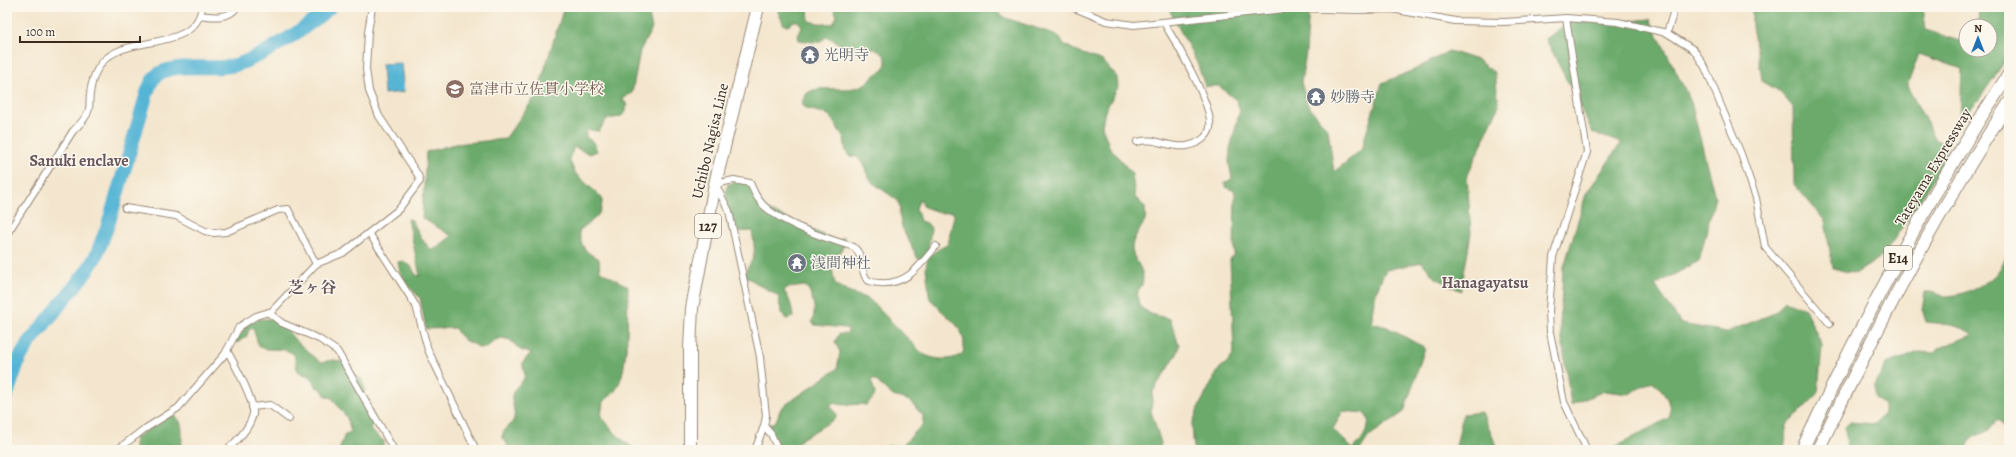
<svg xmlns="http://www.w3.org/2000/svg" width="2016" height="457" font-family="Alegreya,'Noto Serif JP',serif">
<rect width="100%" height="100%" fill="#fbf7ec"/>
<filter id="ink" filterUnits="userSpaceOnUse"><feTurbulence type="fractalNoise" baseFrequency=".025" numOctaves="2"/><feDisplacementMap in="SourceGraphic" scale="8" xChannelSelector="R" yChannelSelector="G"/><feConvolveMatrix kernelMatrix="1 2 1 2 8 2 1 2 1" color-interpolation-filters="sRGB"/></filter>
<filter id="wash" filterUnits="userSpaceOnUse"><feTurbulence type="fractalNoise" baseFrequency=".012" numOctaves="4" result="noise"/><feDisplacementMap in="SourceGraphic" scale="16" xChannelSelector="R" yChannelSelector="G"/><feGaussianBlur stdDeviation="0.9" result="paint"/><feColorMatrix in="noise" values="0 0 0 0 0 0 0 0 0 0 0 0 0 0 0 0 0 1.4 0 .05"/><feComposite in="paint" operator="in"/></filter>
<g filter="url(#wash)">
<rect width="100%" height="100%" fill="#f4e6ce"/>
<g fill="#6caa6c" stroke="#546a45" fill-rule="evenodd">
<path d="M564 7H647L652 28 640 51 632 93 622 99 627 104 626 112 620 117 607 119 599 131 586 130V137L594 143 597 151 590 154 574 147 569 159 575 173 602 198C603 218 592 219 579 231 581 247 585 252 599 259L600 271 628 286C627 313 630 371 615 391 612 395 606 399 603 402L601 416 616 434 635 450H510L505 440 502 438C502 429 510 428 513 421 517 412 511 404 512 396 513 388 521 384 524 378 526 373 522 367 523 362L531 353 520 350 510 340 502 338 495 340 486 348H478L476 345C466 343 459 337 455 328L426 329 420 298 409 287 400 273 398 262 403 261 411 266 416 275 420 276 408 219 412 220 421 238 432 251 452 236 422 218 426 152 455 144 505 139 537 94Z"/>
<path d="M776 7H810L808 8 809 21 818 23 833 24 837 16 833 7H987L996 11 1006 18 1057 35 1065 45 1080 53 1103 61 1117 77 1118 87 1105 111 1102 126 1109 146 1132 174 1135 197 1145 207C1145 211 1146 216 1145 220 1141 230 1132 237 1132 249 1133 260 1143 267 1143 278 1143 291 1133 287 1140 307L1151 314 1170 319 1179 345 1177 354 1153 391 1151 411 1161 443 1159 450H879L889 446H902L923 424V416L910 401 893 396 874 379 871 380C875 394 879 394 866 405 856 403 844 407 835 403L830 405 837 415 835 419 803 438 790 450H781L768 425 776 421 781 408 837 369 840 352 835 342 839 334H846L849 330 845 328 815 325 812 322C817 309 813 297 806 286L787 288 784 291C790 299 792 307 793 317L786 319 781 311 778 296 745 276C746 267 752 263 754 255 755 248 753 237 752 231L732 232 729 229 726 190 728 184 744 180 766 209 837 241 844 237 846 241 832 269 835 284 848 292 869 299 923 354C935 360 952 362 963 353 968 327 950 321 936 305 935 303 931 301 930 299 928 294 929 288 928 283 924 262 925 255 947 245L954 216 953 212 941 213 924 207 920 199 916 208 920 221 927 223 931 228 928 252 922 261 918 259 902 227 899 214 900 207 897 200 873 183 868 177 864 165 857 157 851 156 846 152 844 138 829 115 808 109 802 105C804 77 844 96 863 85 871 80 874 74 883 71 886 64 888 59 883 54 873 42 859 55 847 50 840 46 834 38 826 37 819 45 809 41 799 40L798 36 802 26 798 21H794L788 26 784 25Z"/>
<path d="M1168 7H1309L1306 53 1301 82 1307 104 1328 130 1334 172 1361 150 1382 83 1414 70 1449 51 1477 60 1495 73 1499 106 1467 176 1471 233 1461 291 1434 277 1422 262 1386 270C1376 288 1372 303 1372 323L1387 327 1425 348 1404 412 1369 436 1360 450H1194L1192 425 1199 406 1214 378 1220 368 1228 362 1234 352 1230 259 1234 256 1235 191 1226 187 1224 183 1232 179 1229 162 1230 149 1240 110 1236 100 1219 86H1205L1197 63ZM1343 411 1364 413 1369 420C1367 433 1362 440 1353 449L1333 429Z"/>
<polygon points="1752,7 1923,7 1926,30 1966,43 1966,50 1990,50 1990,26 1978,26 1979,7 2009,7 2009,55 1978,101 1960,119 1962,69 1919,54 1907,86 1936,140 1949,146 1934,179 1883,256 1855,274 1833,268 1825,221 1794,184 1793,107 1779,91 1762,81 1761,72 1752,27"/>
<path d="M1650 19 1691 102 1715 197 1699 261 1655 285 1681 324 1727 332 1775 313 1785 301 1805 309 1822 345 1818 394 1787 425 1784 450H1610L1670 417C1671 401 1664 390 1652 381L1629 394 1604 391 1571 405 1560 326 1563 270 1586 194 1621 143 1593 133 1546 39 1571 20 1618 22Z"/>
<path d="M2009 250V450H2006V433L1999 420 1995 422 1988 431 1970 439 1966 450H1847L1845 427 1850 422 1875 424 1884 413V405L1875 398V385L1886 364 1919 352 1934 353 1939 348 1972 335C1964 324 1939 324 1926 322L1922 309 1925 292C1935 291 1939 296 1946 296 1961 296 1984 286 1995 275 2001 269 2005 258 2009 250Z"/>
<path d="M259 319H272L288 331 295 340 320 362 334 360 343 362 353 374 361 379 365 389 363 395 374 417 370 430 385 442 381 450H339L345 434 351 432 347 418 332 398 326 396 321 389 316 387C314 378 309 375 301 374L297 369 294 354C282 346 271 352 259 347L253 328 249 329 247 336 237 343 234 340 247 324Z"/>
<polygon points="1482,412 1498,450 1453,450 1456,446 1463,414"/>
<path d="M169 415C186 415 182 438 181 450H135V438Z"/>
</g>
<polygon fill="#56b5d5" stroke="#48707a" points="401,63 404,92 384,94 382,64"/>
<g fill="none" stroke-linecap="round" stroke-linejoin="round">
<path stroke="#56b5d5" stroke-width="14" d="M7 394 19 359 29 343 87 271 96 256 108 225 147 93C149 87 152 79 157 75 174 61 217 72 239 64 266 54 309 27 330 7"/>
</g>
</g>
<g filter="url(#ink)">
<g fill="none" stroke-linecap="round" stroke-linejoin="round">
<g stroke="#988876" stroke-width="8">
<g id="street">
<polyline points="1072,7 1106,21 1134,25 1294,8 1358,10 1392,9 1455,21 1504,22 1566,18 1618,22 1667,33 1694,50 1705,67 1741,154 1756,198 1765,247 1830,324"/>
<path d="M200 15C213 17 229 19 237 7"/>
<polyline points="1566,18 1587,152 1553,257 1549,311 1550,332 1564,402 1587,450"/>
<polyline points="1667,33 1675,7"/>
<path d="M1137 142C1154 136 1169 149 1187 146 1197 144 1208 138 1210 128 1214 107 1176 42 1164 23"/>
<polyline points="125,208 176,216 205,231 214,233 226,232 278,210 288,209 316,264"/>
<polyline points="369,233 416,306 428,350 476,450"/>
<path d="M7 234 73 131C79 125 87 118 89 109 90 104 89 99 90 94 92 76 99 60 116 52 143 38 196 47 202 7"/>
<polyline points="269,313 282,323 319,339 337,351 394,450"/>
<path d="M227 350C234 364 255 400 253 414 250 427 239 439 229 448"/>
<polyline points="252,407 270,405 289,419"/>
<polyline points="764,426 771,434 778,450"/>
<polyline points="117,450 143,430 178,408 225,354 239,327 256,316 272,311 316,264 343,253 399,209 420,181 418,175 379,116 369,91 366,69 368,32 372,7"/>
<path d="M755 450 764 426 766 416 760 357 729 211 715 184 734 180 750 183C753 189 755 195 759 200 774 222 828 239 854 247 865 258 860 269 866 278 868 282 876 283 880 283 908 285 920 265 936 246"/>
</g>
</g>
<g stroke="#988876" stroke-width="14">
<g id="highway">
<polyline points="690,450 690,348 692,308 715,184 758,7"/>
<path d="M1802 450C1862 321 1930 193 2009 74"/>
<path d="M1818 450C1875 331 1936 213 2009 103"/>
</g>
</g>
<use href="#street" stroke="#fff" stroke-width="6"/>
<use href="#highway" stroke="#fff" stroke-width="12"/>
</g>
</g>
<defs>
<g id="temple-disc" transform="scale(1)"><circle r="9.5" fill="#6b7280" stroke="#fbf7ec"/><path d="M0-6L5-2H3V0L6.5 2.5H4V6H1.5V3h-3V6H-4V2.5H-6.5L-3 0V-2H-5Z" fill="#fff"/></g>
<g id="school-disc" transform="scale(1)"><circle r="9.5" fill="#8d6e63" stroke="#fbf7ec"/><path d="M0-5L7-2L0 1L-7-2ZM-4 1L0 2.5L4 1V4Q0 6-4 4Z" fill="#fff"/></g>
</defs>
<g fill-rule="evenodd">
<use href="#temple-disc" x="810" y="55"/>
<use href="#school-disc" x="455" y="89"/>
<use href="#temple-disc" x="1316" y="97"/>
<use href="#temple-disc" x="797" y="263"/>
</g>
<g text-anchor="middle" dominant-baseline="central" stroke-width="3" stroke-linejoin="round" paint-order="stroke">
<g fill="#fbf7ec" stroke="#75685c" stroke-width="1">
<rect x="695" y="214" width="26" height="24" rx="3"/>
<rect x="1884" y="246" width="28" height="24" rx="3"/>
</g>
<g font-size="14" font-weight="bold" fill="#3b2a1e">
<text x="708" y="226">127</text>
<text x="1898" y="258">E14</text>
</g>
<g font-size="15" fill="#5b616d" stroke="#fbf7ec" text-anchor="start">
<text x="824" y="55">光明寺</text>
<text x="1330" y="97">妙勝寺</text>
<text x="811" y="263">浅間神社</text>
</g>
<g font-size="15" fill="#785e54" stroke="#fbf7ec" text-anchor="start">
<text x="469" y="89">富津市立佐貫小学校</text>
</g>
<g font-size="15" fill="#3b2a1e" stroke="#fbf7ec">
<text transform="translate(710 141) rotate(-77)">Uchibo Nagisa Line</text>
<text transform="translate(1933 167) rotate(-59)">Tateyama Expressway</text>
</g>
<g font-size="16" font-weight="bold" fill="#68555e" stroke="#fbf7ec">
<text x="79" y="161">Sanuki enclave</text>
<text x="1485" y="283">Hanagayatsu</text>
<text x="312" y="288">芝ヶ谷</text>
</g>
</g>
<rect width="2016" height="457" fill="none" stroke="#fbf7ec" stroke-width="24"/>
<g transform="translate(1978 38)"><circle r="19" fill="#fbf7ec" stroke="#aea59a"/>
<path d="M0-3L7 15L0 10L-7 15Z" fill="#1f6fb2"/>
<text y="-6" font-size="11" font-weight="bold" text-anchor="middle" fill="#3b2a1e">N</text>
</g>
<path d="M20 36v6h120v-6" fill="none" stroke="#3b2a1e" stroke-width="2"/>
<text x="26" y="36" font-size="12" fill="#3b2a1e" stroke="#fbf7ec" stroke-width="3" paint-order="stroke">100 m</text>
</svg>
